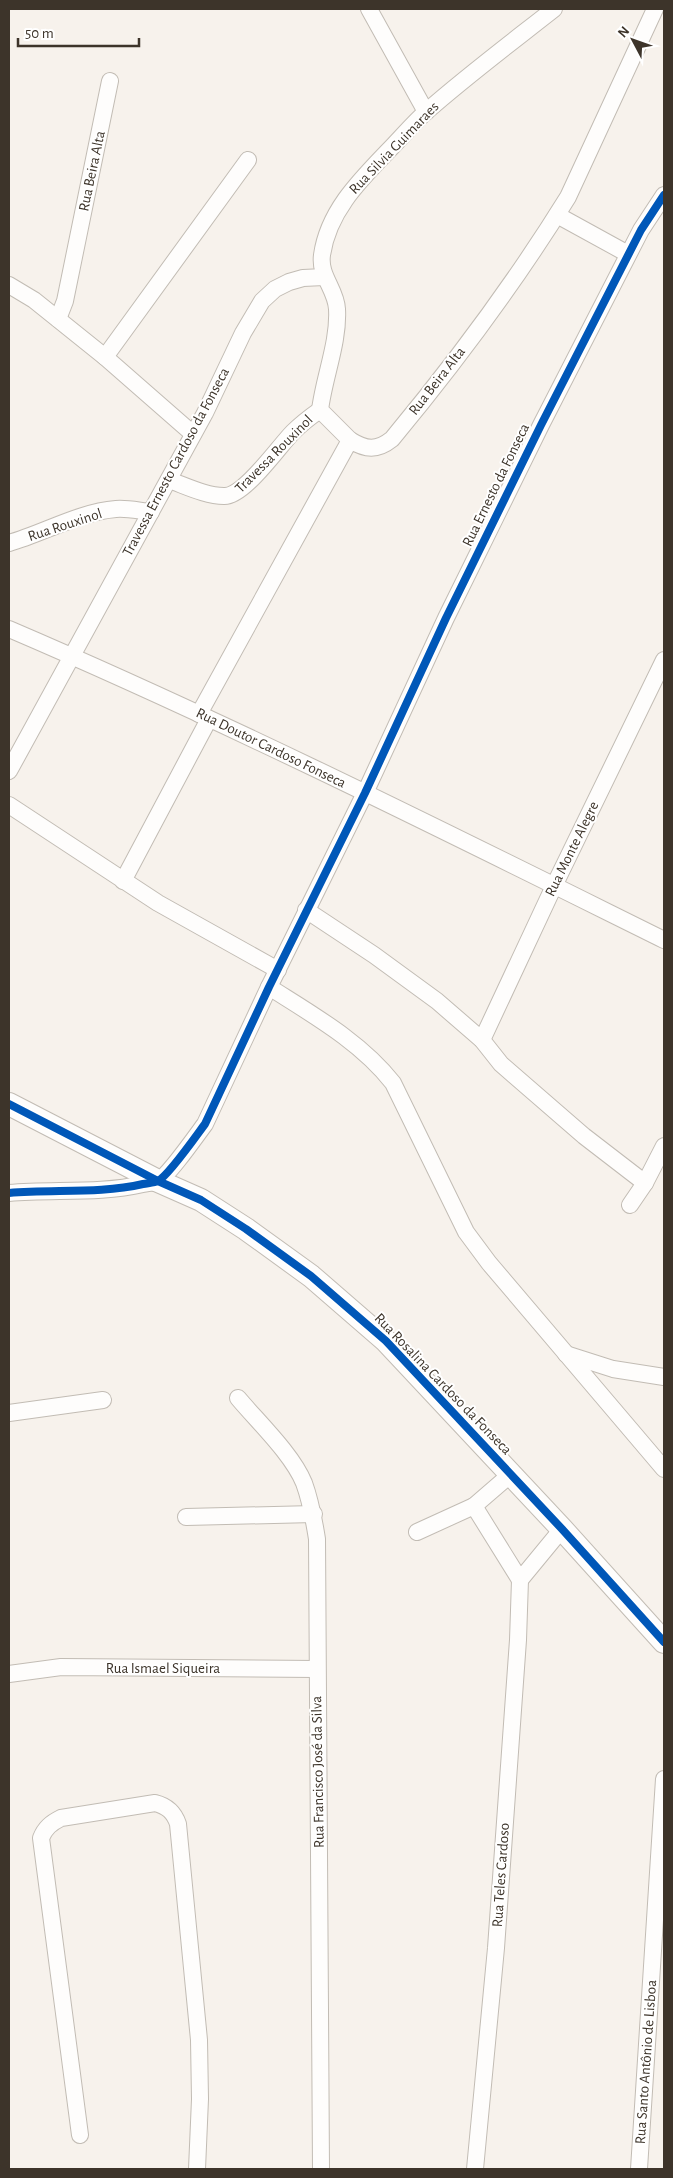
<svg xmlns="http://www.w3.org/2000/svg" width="673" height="2178" font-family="'Alegreya Sans',sans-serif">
<rect width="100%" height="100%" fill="#f7f2ec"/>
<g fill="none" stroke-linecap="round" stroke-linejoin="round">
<g stroke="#c2bcb4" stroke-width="18">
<g id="street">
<polyline points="369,9 426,112"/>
<polyline points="557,215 628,254"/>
<polyline points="9,285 34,300 105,357 193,434"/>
<polyline points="58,319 65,301 110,81"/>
<polyline points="105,357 248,160"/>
<path d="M350 440 320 410C324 377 339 342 337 309 336 289 319 276 322 255 328 212 359 181 388 151 401 138 413 123 427 111 468 75 512 42 554 9"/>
<path d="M169 480C186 486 206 496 224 496 244 497 279 446 293 432 302 423 310 417 320 410"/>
<path d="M9 543C44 533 79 512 116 509 127 508 140 511 151 512"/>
<path d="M9 629C231 724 448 833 664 940"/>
<path d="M199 714 350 440C366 450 377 451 392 439 455 363 516 281 568 197L655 9"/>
<polyline points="9,771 205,413 243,333 262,301 275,289 289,282 303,278 324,277"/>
<polyline points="9,805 158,903 278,970"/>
<polyline points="123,881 209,719"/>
<polyline points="306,910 374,955 437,1001 482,1040 501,1064 584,1136 645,1183"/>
<path d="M269 987C313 1015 361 1042 393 1083L466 1232 489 1263 664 1469"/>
<polyline points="482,1040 554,886 664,660"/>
<path d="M9 1193C54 1189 99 1194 143 1184 147 1183 154 1183 158 1181 169 1175 196 1136 205 1124L269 987 365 793 446 618 541 425 641 230 664 195"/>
<polyline points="630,1205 645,1183 664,1146"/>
<polyline points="566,1354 613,1369 664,1377"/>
<path d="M238 1398C259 1423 292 1454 304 1483 311 1502 314 1520 317 1539L321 2169"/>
<polyline points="9,1413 103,1400"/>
<polyline points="474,1506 520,1580 562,1529"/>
<polyline points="186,1517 314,1514"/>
<polyline points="417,1532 474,1506 511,1474"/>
<polyline points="9,1674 61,1667 317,1669"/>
<path d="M80 2135 41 1838C45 1828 51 1823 61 1818L155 1803C167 1806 174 1812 178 1824L199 2040 200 2099 197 2169"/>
<polyline points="475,2169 496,1948 518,1640 520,1580"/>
<polyline points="639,2169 664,1779"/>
</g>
</g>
<g stroke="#c2bcb4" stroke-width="24">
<polyline id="secondary" points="9,1104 158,1181 201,1200 246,1229 311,1276 386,1341 562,1529 664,1642"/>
</g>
<use href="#street" stroke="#fefdfc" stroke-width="16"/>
<use href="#secondary" stroke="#fefdfc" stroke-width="22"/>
<g stroke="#fff" stroke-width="11">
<g id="cycleway">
<polyline points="9,1104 158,1181 201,1200 246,1229 311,1276 386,1341 562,1529 664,1642"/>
<path d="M9 1193C54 1189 99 1194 143 1184 147 1183 154 1183 158 1181 169 1175 196 1136 205 1124L269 987 365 793 446 618 541 425 641 230 664 195"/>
</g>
</g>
<use href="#cycleway" stroke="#0057b8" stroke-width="8"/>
</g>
<g text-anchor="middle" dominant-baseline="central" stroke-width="4" stroke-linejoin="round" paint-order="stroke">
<g font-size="15" fill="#3d342a" stroke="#fff">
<text transform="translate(394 148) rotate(-46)">Rua Silvia Guimaraes</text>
<text transform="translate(92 171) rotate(-78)">Rua Beira Alta</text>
<text transform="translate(437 381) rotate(-52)">Rua Beira Alta</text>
<text transform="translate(274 454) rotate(-45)">Travessa Rouxinol</text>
<text transform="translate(176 462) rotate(-62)">Travessa Ernesto Cardoso da Fonseca</text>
<text transform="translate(496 485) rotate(-64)">Rua Ernesto da Fonseca</text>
<text transform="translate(65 525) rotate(-18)">Rua Rouxinol</text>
<text transform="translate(271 748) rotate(26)">Rua Doutor Cardoso Fonseca</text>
<text transform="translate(572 849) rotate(-64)">Rua Monte Alegre</text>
<text transform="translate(443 1384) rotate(46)">Rua Rosalina Cardoso da Fonseca</text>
<text x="163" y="1668">Rua Ismael Siqueira</text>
<text transform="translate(318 1772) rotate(-91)">Rua Francisco José da Silva</text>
<text transform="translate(501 1875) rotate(-86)">Rua Teles Cardoso</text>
<text transform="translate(646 2062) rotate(-86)">Rua Santo Antônio de Lisboa</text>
</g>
</g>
<rect width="673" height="2178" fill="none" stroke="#3d342a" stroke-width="20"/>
<g transform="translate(633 40) rotate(311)" stroke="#ffffff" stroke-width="4" paint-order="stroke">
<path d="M0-4L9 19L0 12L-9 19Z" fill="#3d342a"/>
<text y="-8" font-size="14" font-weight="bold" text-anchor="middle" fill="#3d342a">N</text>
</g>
<path d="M18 38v8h121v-8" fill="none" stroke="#3d342a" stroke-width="2.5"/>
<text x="25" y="38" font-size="15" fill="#3d342a" stroke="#ffffff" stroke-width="4" paint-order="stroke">50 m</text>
</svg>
